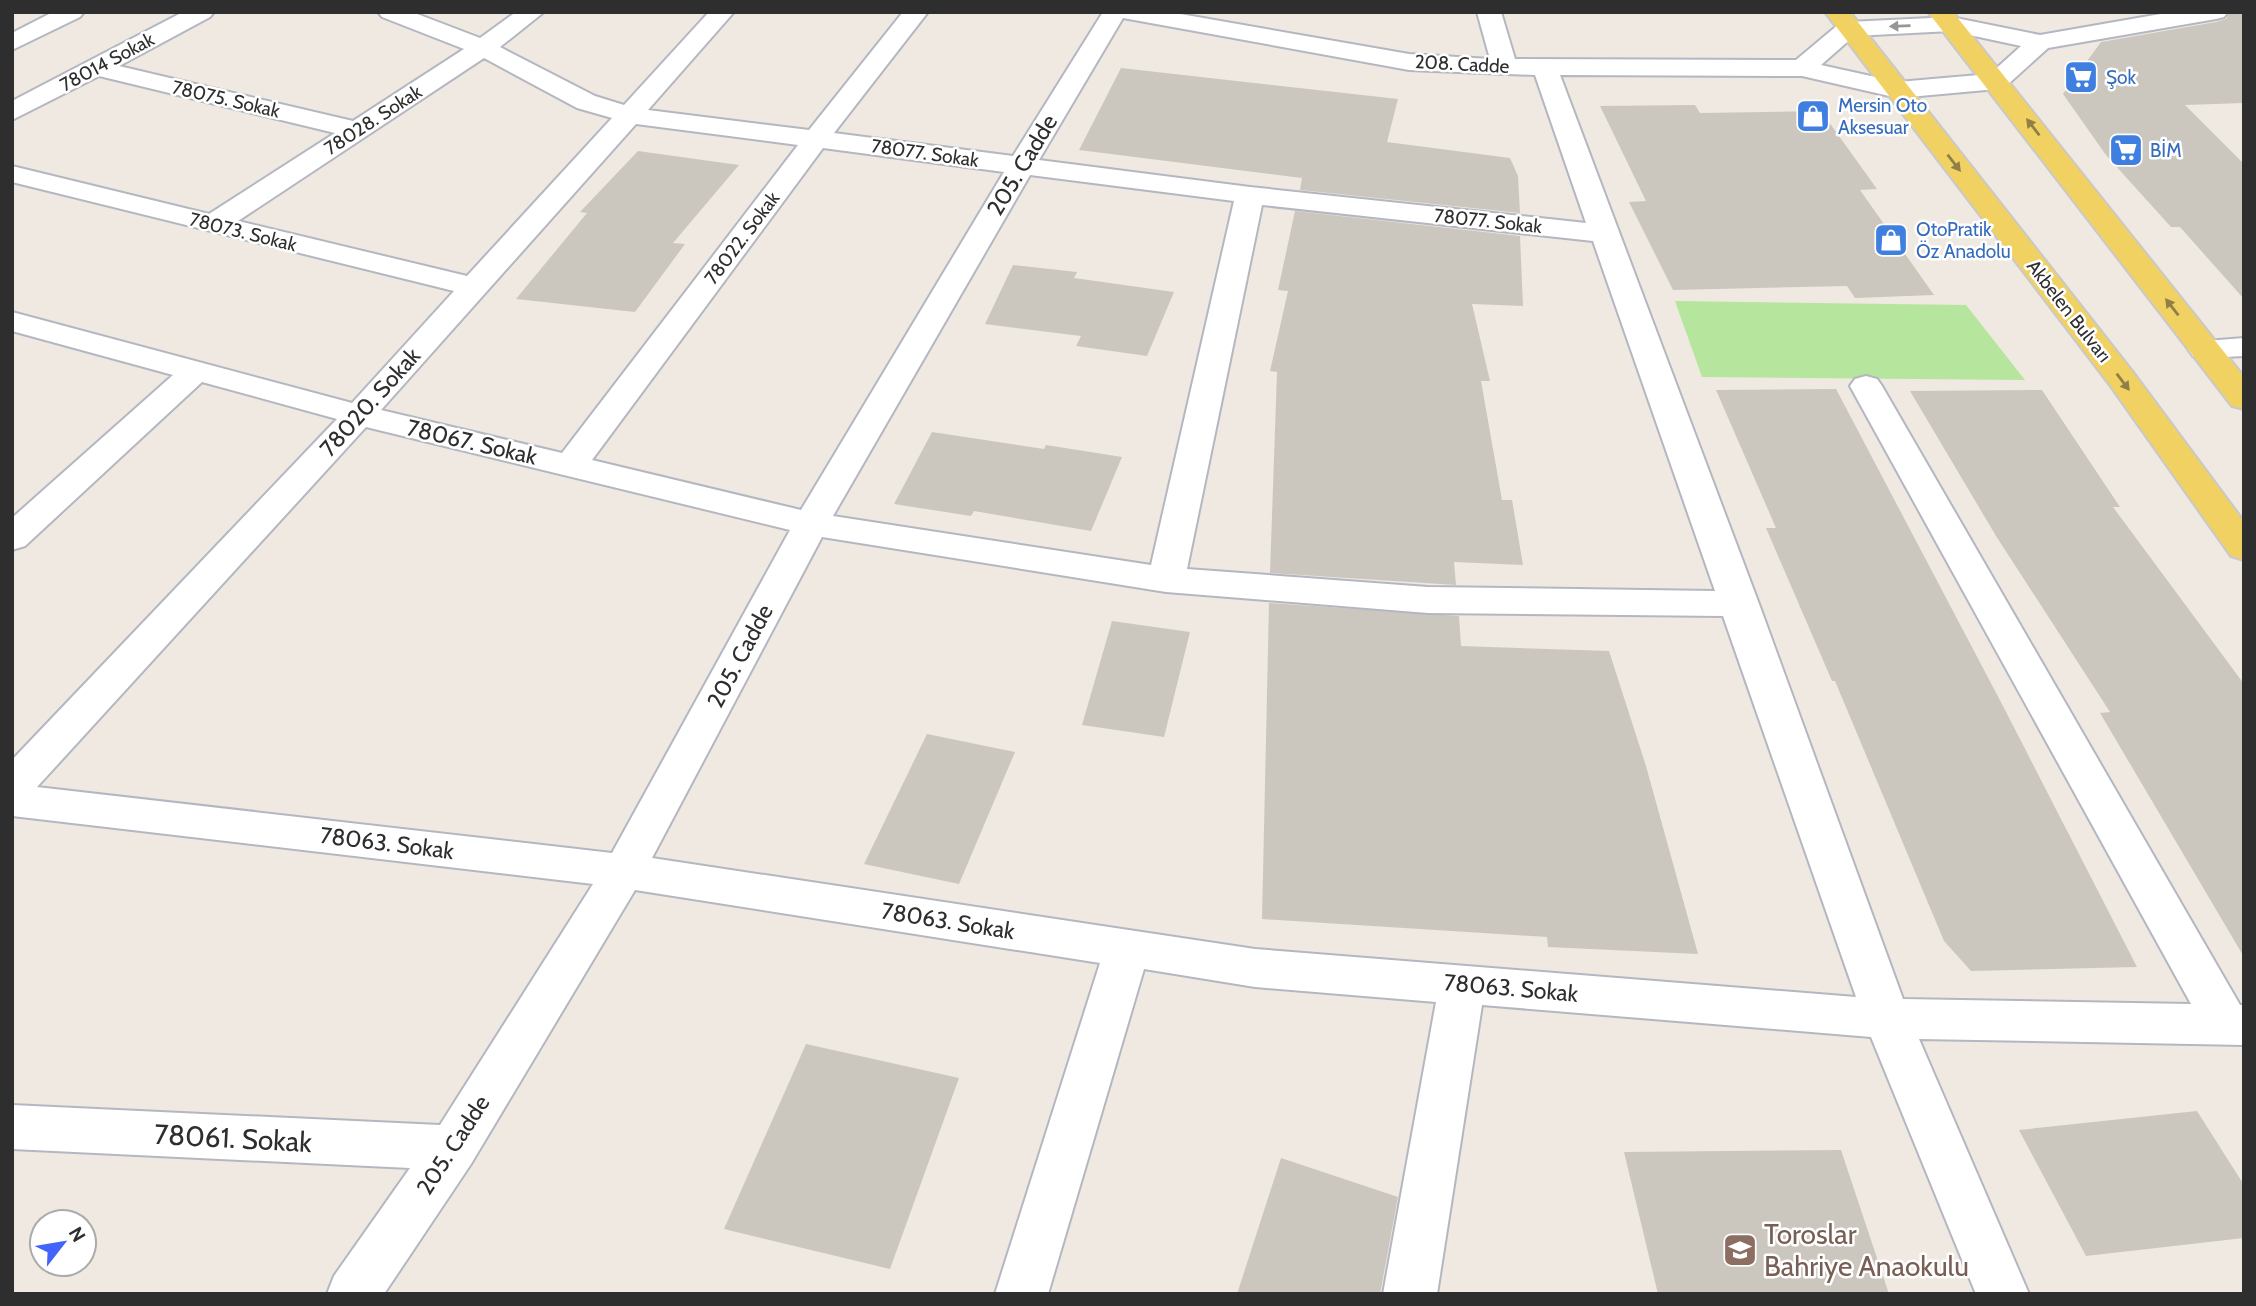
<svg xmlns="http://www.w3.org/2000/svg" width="2256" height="1306" font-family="Cabin,sans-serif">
<rect width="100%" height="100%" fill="#efe9e1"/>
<polygon fill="#b6e59e" points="1675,301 1966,305 2025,380 1702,377"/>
<g fill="#cbc7bf">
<polygon points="2230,12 2244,12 2244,103 2185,105 2244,164 2244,299 2180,227 2171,227 2106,155 2063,94 2101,42 2216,22 2226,19"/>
<polygon points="1121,68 1398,99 1387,142 1510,158 1518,176 1520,213 1300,190 1302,178 1079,150"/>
<polygon points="1695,105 1700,113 1821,111 1877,189 1860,190 1934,295 1855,298 1847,286 1673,290 1629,202 1646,201 1600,106"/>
<polygon points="638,151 739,165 673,243 685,244 635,312 516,299 587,213 580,212"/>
<polygon points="1295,211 1520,236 1523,306 1472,304 1490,381 1481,381 1502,500 1512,500 1523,565 1454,562 1456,585 1270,573 1277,372 1270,371 1288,291 1278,290"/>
<polygon points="1013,265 1077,272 1074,278 1174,292 1147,356 1076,346 1081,336 985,324"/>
<polygon points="1836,389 2003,706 2137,967 1971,971 1944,941 1835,681 1832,681 1766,528 1776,528 1716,390"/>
<polygon points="2042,390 2120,507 2113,507 2244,684 2244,957 2100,713 2110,712 1996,536 1910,391"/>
<polygon points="932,432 1044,449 1046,445 1122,457 1091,531 974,511 971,516 894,504"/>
<polygon points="1269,603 1459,616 1461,646 1609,651 1646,766 1698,954 1548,947 1547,937 1262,919"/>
<polygon points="1112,621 1190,632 1164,737 1082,725"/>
<polygon points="927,734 1015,752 959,884 864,864"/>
<polygon points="806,1044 959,1078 890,1269 724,1229"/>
<polygon points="2197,1111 2244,1185 2244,1238 2086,1256 2019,1130"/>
<polygon points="1841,1150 1889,1294 1658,1294 1624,1152"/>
<polygon points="1281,1158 1398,1197 1380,1294 1237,1294"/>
</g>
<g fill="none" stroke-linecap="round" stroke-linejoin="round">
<g stroke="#b4b7c1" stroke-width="4">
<g id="minor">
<polygon points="53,12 84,12 80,17 12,50 12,33"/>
<path d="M183 12H214L210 17 119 66 353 121 464 49 382 17 378 12H412L480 38 516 12H544L500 47 595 96 624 105 709 12H734L648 110 809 130 903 12H928L834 133 1013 156 1103 12H1169L1409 54 1490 59 1477 12H1501L1515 59 1796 60 1839 24 1848 22 1951 17 2040 35 2172 12H2228L2224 17 2216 19 2048 48 2006 86 1997 89 1898 98 1802 76 1560 75 1759 604 1903 999 2191 1004 1850 386 1855 379 1866 376 1877 379 1882 386 2240 1005H2244V1045L1919 1039 2029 1294H1976L1871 1037 1482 1005 1437 1294H1383L1436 1002 1255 987 1144 969 1048 1294H995L1100 963 635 890 471 1164 384 1294H327L334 1276 410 1168 12 1149V1105L440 1125 593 884 12 816V760L337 419 202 382 25 546 12 550V518L173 375 12 331V312L352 403 454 291 12 182V166L209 214 335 133 99 76 12 120V101ZM1123 18 1409 70 1535 75 1586 223 1250 187 1039 160ZM1951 31 2021 46 1990 74 1898 82 1821 65 1854 36ZM484 58 577 108 612 118 467 276 238 221ZM636 124 798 145 562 453 381 410ZM823 148 1004 172 801 510 592 460ZM1030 175 1234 201 1151 565 833 516ZM1262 205 1593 241 1715 591 1428 587 1187 569ZM366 427 790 530 612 853 37 787ZM822 537 1166 592 1428 613 1723 616 1856 997 1255 949 652 858Z"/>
<polygon points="2244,338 2244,356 2204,358 2193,356 2188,349 2193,342"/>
</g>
</g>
<g stroke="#c9c9c9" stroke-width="4">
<g id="major">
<polygon points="1825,12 1850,12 2132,371 2244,522 2244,560 2231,556 2110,385"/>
<polygon points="1928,12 1953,12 2244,377 2244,409 2232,406"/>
</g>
</g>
<use href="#minor" fill="#fff" fill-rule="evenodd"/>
<use href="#major" fill="#f2d163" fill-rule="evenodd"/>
</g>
<defs><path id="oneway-solid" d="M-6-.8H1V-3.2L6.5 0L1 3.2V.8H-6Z" transform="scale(1.75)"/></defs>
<use fill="#969696" href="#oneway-solid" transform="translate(1900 26) rotate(178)"/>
<g fill="#908048">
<use href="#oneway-solid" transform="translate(2033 127) rotate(-128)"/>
<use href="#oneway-solid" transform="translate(1954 163) rotate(52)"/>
<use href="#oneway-solid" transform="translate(2172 307) rotate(-128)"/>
<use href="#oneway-solid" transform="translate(2123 382) rotate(53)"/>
</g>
<defs>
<g id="supermarket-square" transform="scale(1.75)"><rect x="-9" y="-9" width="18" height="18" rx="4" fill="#3f7fe0" stroke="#fff"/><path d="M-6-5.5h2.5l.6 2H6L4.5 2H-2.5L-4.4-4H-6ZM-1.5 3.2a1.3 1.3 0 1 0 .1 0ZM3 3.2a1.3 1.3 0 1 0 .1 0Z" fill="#fff"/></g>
<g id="shop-square" transform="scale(1.75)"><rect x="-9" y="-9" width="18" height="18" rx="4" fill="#3f7fe0" stroke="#fff"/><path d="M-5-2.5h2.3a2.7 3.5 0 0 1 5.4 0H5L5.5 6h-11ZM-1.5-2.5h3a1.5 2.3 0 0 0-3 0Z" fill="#fff"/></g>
<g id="school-square" transform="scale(1.75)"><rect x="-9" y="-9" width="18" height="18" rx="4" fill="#8d6e63" stroke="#fff"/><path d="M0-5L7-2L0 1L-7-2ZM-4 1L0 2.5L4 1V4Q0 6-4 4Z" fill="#fff"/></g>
</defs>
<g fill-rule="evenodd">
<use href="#supermarket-square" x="2081" y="77"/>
<use href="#shop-square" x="1813" y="116"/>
<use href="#supermarket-square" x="2126" y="150"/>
<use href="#shop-square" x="1891" y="240"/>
<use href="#school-square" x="1740" y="1250"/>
</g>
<g text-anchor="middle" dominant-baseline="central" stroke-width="5" stroke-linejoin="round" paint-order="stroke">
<g font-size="19" fill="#2e2e2e" stroke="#fff">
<text transform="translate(107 62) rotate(-28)">78014 Sokak</text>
<text transform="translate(1462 64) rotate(3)">208. Cadde</text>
<text transform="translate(226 99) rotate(13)">78075. Sokak</text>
<text transform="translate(373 120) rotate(-33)">78028. Sokak</text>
<text transform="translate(925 153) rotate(8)">78077. Sokak</text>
<text transform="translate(1488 221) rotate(6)">78077. Sokak</text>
<text transform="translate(243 232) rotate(14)">78073. Sokak</text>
<text transform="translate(742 238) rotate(-53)">78022. Sokak</text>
<text transform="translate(2069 311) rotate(52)">Akbelen Bulvarı</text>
</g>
<g font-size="19" fill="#366cbe" stroke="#fff" text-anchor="start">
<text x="2106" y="77">Şok</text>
<text x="1838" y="105">Mersin Oto<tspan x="1838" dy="22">Aksesuar</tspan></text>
<text x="2150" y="150">BİM</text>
<text x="1916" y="229">OtoPratik<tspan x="1916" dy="22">Öz Anadolu</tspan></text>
</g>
<g font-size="23" fill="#2e2e2e" stroke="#fff">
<text transform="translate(1022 165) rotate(-59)">205. Cadde</text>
<text transform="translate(370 402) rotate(-48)">78020. Sokak</text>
<text transform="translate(472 442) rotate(13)">78067. Sokak</text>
<text transform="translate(740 656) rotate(-62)">205. Cadde</text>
<text transform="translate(387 843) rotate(7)">78063. Sokak</text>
<text transform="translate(948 921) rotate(9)">78063. Sokak</text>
<text transform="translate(1511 988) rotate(5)">78063. Sokak</text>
<text transform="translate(453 1145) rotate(-57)">205. Cadde</text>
</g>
<g font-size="28" fill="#2e2e2e" stroke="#fff">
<text transform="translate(233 1138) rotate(3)">78061. Sokak</text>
</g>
<g font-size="28" fill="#785e54" stroke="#fff" text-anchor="start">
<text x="1764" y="1234">Toroslar<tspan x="1764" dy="32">Bahriye Anaokulu</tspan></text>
</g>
</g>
<rect width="2256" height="1306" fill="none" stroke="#2e2e2e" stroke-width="28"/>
<g transform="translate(63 1243) rotate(59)"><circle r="33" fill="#ffffff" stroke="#ababab" stroke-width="2"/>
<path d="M0-5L12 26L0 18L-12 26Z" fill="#4264fb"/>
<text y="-10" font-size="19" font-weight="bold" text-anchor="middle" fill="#2e2e2e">N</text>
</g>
</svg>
